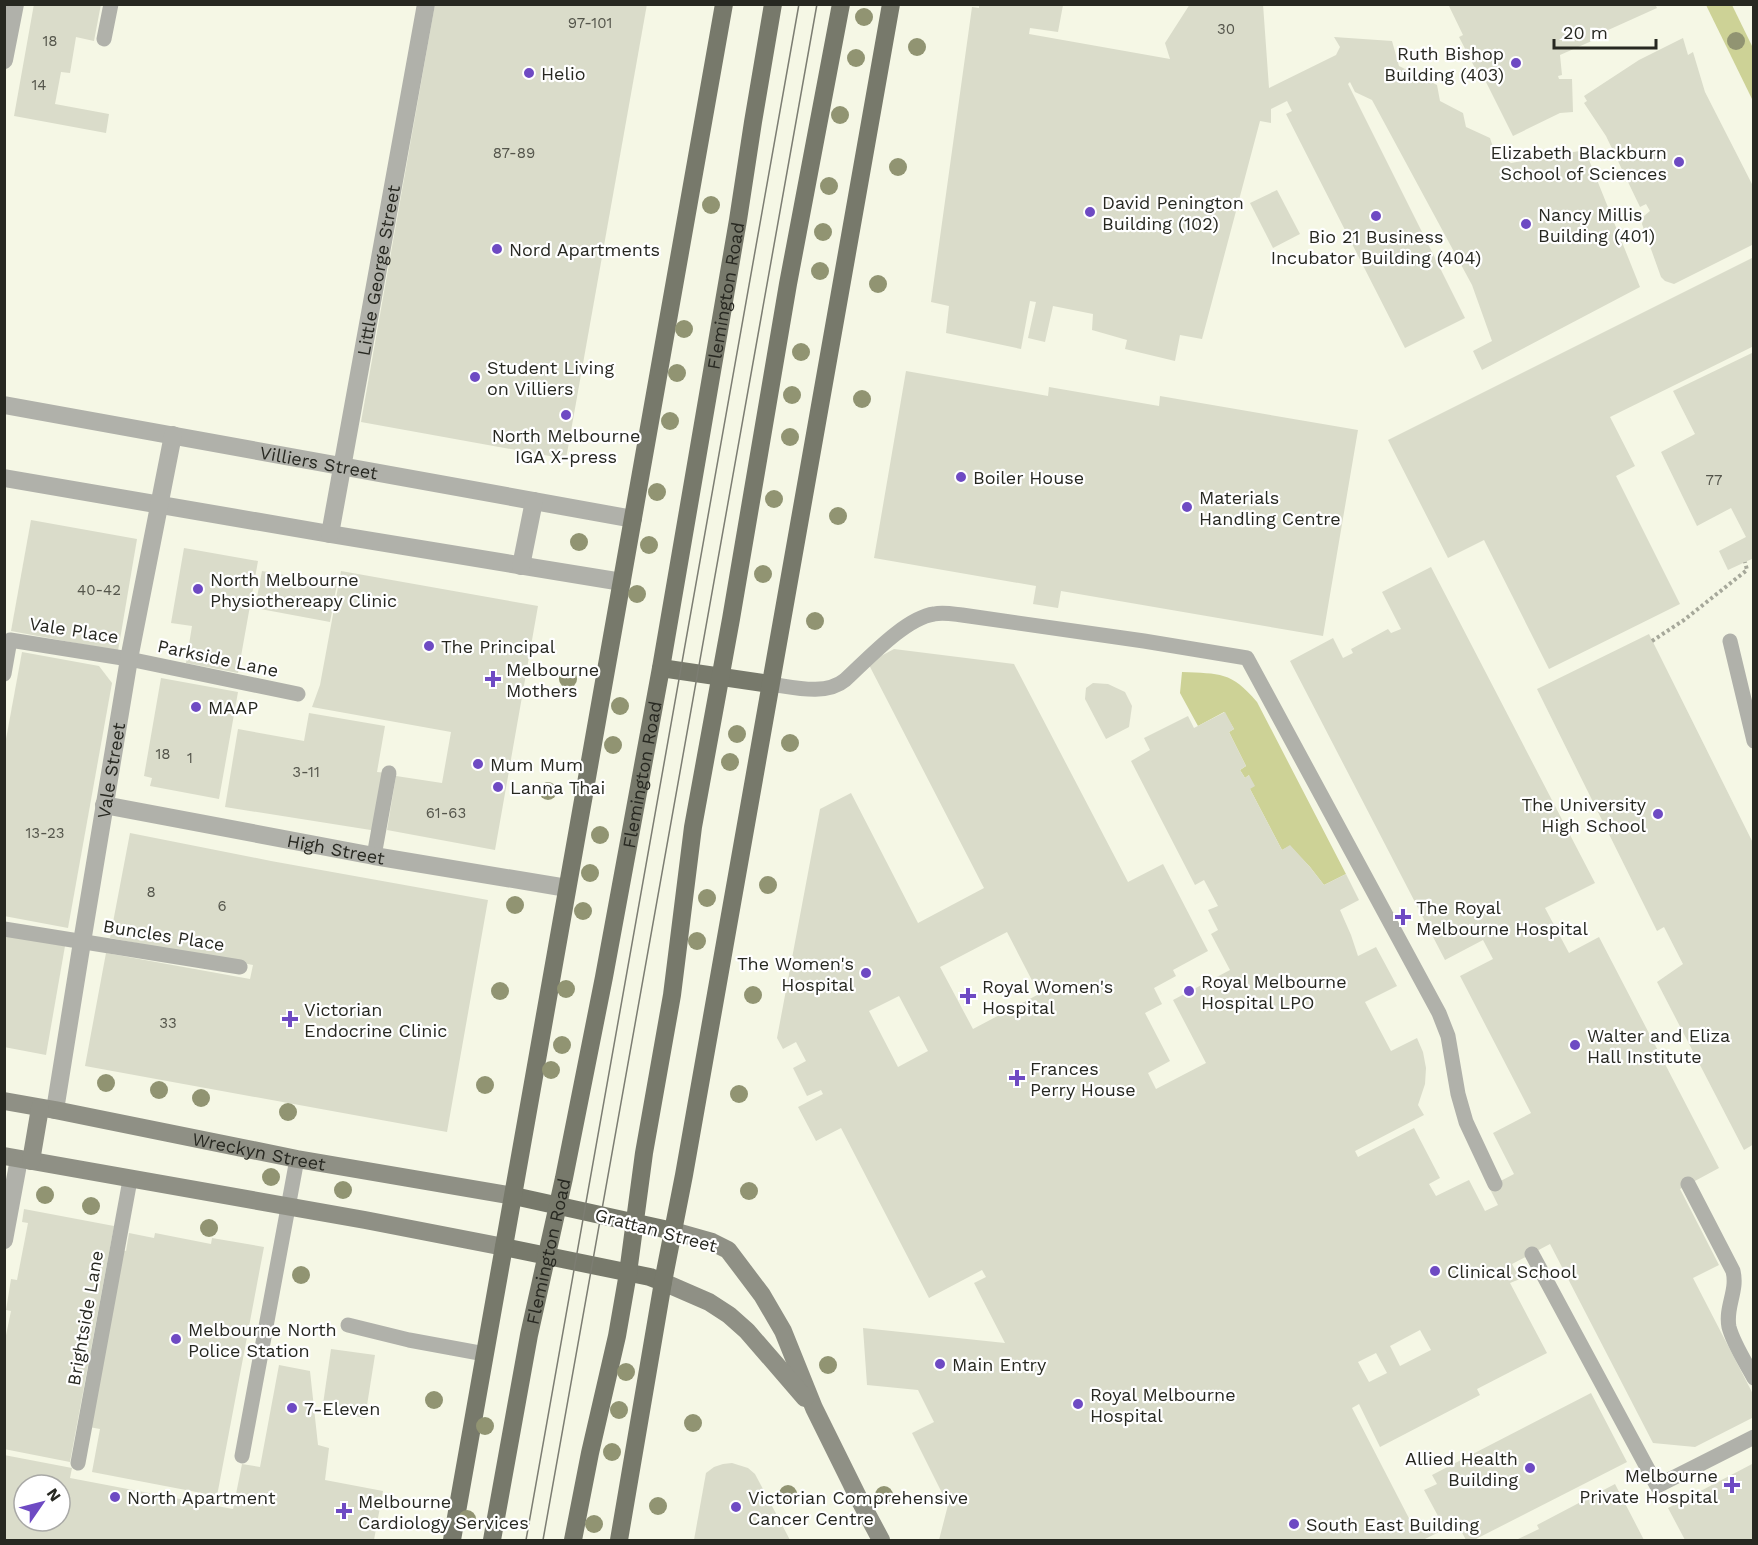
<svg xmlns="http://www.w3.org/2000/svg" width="1758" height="1545" font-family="'Work Sans',sans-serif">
<rect width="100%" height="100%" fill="#f5f7e5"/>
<g fill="#cdd296">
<polygon points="1706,5 1732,5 1753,48 1753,101"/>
<path d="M1182 672C1220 674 1231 671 1257 702L1346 874 1324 885 1310 867 1290 846 1282 850 1250 789 1249 775 1245 778 1240 770 1246 766 1229 732 1234 729 1224 712 1198 726 1180 693Z"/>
</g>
<g fill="#dadcca" fill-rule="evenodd">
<polygon points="34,4 101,4 94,41 76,37 70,73 61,72 55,104 109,114 106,133 14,116"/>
<polygon points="435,4 647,4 566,459 361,422"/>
<polygon points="1190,4 1263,4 1269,88 1336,55 1340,47 1334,37 1392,41 1399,66 1437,85 1440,101 1463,113 1466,127 1490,138 1495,153 1511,163 1585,150 1640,287 1482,370 1473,351 1492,341 1472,285 1372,100 1355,92 1350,82 1348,84 1465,318 1405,348 1286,114 1292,111 1287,101 1271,109 1271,123 1260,121 1202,339 1180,335 1175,361 1125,349 1127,340 1092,330 1093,314 1053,306 1045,342 1028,338 1036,302 1030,301 1021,349 946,333 949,306 931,302 972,7 979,8 979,5 1063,5 1058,32 1030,28 1029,34 1170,59 1165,43"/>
<polygon points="1448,4 1655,4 1657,8 1606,31 1594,40 1560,55 1562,75 1558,76 1559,79 1572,79 1573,112 1560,113 1513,136 1480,70 1477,72 1459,37 1463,35"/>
<polygon points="1683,38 1688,55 1693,52 1705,92 1754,188 1754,244 1674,284 1665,281 1661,277 1642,224 1644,216 1650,211 1646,204 1640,207 1606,136 1584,103 1587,101 1584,96 1639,60"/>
<polygon points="1277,190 1300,234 1273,248 1250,203"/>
<polygon points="1754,257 1754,346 1610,417 1635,466 1616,476 1680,604 1549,669 1484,540 1448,558 1388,440"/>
<polygon points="1754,352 1754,558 1728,570 1719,551 1746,537 1731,508 1697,526 1661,452 1695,434 1673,391"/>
<polygon points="906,371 1048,396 1049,387 1159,406 1160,396 1358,430 1323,636 1061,591 1058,608 1033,604 1036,586 874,558"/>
<polygon points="31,520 137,539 118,651 11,631"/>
<polygon points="184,548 258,561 238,673 186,663 192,626 171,623"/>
<path d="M1431 567 1595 883 1545 908 1569 953 1599 937 1719 1168 1680 1189 1719 1265 1693 1278 1754 1396V1417L1695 1447 1653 1443 1550 1244 1512 1264 1520 1279 1510 1283 1547 1353 1477 1389 1480 1395 1380 1447 1359 1404 1352 1408 1414 1528 1438 1516 1424 1490 1437 1484 1432 1475 1591 1393 1627 1462 1474 1540H1466L1457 1523 1423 1540H967L966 1539V1540H939L948 1505 912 1433 934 1422 918 1390 867 1385 863 1328 1005 1343 974 1283 986 1277 982 1270 929 1298 841 1128 816 1141 798 1107 823 1094 821 1090 807 1096 793 1068 806 1061 796 1042 783 1049 777 1038 820 809 851 793 918 923 984 888 868 663 894 649 1014 664 1128 882 1163 864 1208 951 1173 970 1176 976 1154 988 1162 1004 1145 1013 1170 1061 1148 1073 1156 1089 1206 1063 1173 1000 1230 970 1211 934 1218 930 1208 910 1218 906 1204 880 1195 885 1131 761 1150 750 1144 738 1188 716 1194 728 1225 712 1234 729 1229 732 1246 766 1240 770 1245 778 1249 775 1255 786 1250 789 1282 850 1290 845 1310 867 1324 885 1346 874 1359 900 1340 910 1351 935 1358 956 1376 947 1397 986 1365 1002 1391 1051 1417 1038 1423 1052 1426 1068 1425 1084 1418 1105 1424 1115 1355 1151 1358 1157 1414 1128 1440 1178 1429 1184 1436 1196 1469 1180 1485 1211 1498 1205 1489 1187 1514 1174 1493 1133 1531 1113 1460 976 1493 959 1483 940 1445 960 1290 661 1333 638 1343 658 1353 653 1351 649 1388 629 1391 633 1401 629 1382 592ZM1007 932 1039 994 973 1029 940 967ZM899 996 928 1051 898 1067 869 1011ZM1420 1330 1431 1350 1400 1366 1390 1346ZM1376 1353 1387 1373 1369 1382 1358 1362Z"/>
<polygon points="262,571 337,584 330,622 255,608"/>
<polygon points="341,571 538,606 495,850 387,830 396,776 442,783 451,732 312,707 320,685"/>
<polygon points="1649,634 1754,845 1754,1144 1744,1150 1657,982 1683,964 1664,927 1657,931 1537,689"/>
<polygon points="22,652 99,666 112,683 68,928 4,916 4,750"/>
<polygon points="161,678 238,692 219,799 150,786 152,778 144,776"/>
<polygon points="1093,683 1108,684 1125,692 1132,706 1129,727 1106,739 1085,699 1086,688"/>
<polygon points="309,713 385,726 377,772 387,773 377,831 225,807 238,729 304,741"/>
<polygon points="130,833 271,861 488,900 447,1132 85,1066 106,953 250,979 253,965 110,938"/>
<polygon points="4,935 65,946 46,1055 4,1047"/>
<polygon points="24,1209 114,1226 70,1462 4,1449 4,1345 11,1311 6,1310 11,1279 17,1280 28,1223 22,1222"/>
<polygon points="129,1233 154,1238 155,1233 211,1244 212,1238 264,1247 217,1496 92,1472 100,1429 89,1427 122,1250 126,1251"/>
<polygon points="331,1349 375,1355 365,1418 322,1411"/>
<path d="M279 1365 310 1371 318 1445 329 1448 325 1480 383 1491 374 1540H4V1455L72 1468 70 1478 233 1509 242 1464 260 1467ZM24 1485H60V1521H24Z"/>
<polygon points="732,1463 748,1468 755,1474 790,1540 694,1540 706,1473 714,1467 723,1464"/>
<polygon points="1754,1463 1754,1540 1685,1540 1668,1508"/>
<polygon points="1615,1484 1644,1540 1516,1540 1539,1529 1537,1525"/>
</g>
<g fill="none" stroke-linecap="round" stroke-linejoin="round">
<polyline stroke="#a6a89a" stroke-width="4" stroke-dasharray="3 3" stroke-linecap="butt" points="1652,641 1684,620 1747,570 1745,562"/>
<g stroke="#b0b1aa" stroke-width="15">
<polyline points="104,39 111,4"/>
<polyline points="1730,641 1754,741"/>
<polyline points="4,674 10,640 129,659 298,694"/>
<path d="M770 684C793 687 826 696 845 680 867 660 905 618 934 614 943 612 953 614 962 615L1144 641 1247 658 1439 1013 1448 1036 1458 1094 1466 1122 1495 1184"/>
<polyline points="374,856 389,773"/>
<polyline points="4,929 240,967"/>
<path d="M1688 1184 1733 1271C1738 1291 1725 1307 1729 1327 1733 1343 1746 1363 1754 1378"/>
<polyline points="1532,1254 1657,1486 1754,1437"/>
<polyline points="348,1325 409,1340 485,1354"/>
<polyline points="242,1456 297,1159"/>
<polyline points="78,1463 130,1180"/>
</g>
<g stroke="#b0b1aa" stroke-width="18">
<polyline points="4,60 15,4"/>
<path id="s1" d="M4 405 633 519"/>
<polyline points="4,478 330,534 622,582"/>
<path id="s2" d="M330 534 426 4"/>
<polyline points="521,566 534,501"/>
<path id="s3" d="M104 805 374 856 567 888"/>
<path id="s4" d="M55 1110 82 942 129 659 173 435"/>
<polyline points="4,1240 19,1159"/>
</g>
<g stroke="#8f9085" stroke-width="18">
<path id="s5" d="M4 1101 55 1110 297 1159 514 1196"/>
<polyline points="4,1156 365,1220 504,1247"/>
<polyline points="31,1161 40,1108"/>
<polyline points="673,1231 712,1242 728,1250 762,1295 783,1331 814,1408 858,1497 881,1540"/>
<polyline points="663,1282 709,1302 729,1315 747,1331 805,1398"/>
</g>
<g stroke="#77796b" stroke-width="18">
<polyline points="661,668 770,684"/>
<polyline points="514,1196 673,1231"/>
<polyline points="504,1247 650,1277 663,1282"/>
<polyline points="452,1540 724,4"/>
<path id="s6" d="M492 1540 529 1335 564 1178 604 977 661 668 738 220 753 122 773 4"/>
<polyline points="573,1540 590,1453 617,1336 628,1273 644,1153 672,995 693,827 731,619 788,284 841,4"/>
<polyline points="619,1540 663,1282 684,1175 891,4"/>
</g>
<g stroke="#7c7d72" stroke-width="1.5">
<polyline points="526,1540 799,4"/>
<polyline points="543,1540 817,4"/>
</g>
</g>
<g fill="#919472">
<circle cx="864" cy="17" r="9"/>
<circle cx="1736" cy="41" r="9"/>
<circle cx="917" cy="47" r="9"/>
<circle cx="856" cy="58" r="9"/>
<circle cx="840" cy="115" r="9"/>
<circle cx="898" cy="167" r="9"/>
<circle cx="829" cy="186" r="9"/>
<circle cx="711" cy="205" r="9"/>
<circle cx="823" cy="232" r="9"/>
<circle cx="820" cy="271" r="9"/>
<circle cx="878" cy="284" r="9"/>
<circle cx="684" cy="329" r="9"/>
<circle cx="801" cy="352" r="9"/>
<circle cx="677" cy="373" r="9"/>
<circle cx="792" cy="395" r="9"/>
<circle cx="862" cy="399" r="9"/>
<circle cx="670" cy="421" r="9"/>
<circle cx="790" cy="437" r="9"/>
<circle cx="657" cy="492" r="9"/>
<circle cx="774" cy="499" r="9"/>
<circle cx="838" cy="516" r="9"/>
<circle cx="579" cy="542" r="9"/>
<circle cx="649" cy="545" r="9"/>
<circle cx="763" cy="574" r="9"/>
<circle cx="637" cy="594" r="9"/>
<circle cx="815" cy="621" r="9"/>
<circle cx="568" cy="679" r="9"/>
<circle cx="620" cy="706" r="9"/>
<circle cx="737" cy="734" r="9"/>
<circle cx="790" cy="743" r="9"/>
<circle cx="613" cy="745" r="9"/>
<circle cx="730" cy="762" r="9"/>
<circle cx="548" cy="791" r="9"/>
<circle cx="600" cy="835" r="9"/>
<circle cx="590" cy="873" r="9"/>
<circle cx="768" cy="885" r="9"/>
<circle cx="707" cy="898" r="9"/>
<circle cx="515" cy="905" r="9"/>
<circle cx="583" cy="911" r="9"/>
<circle cx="697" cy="941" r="9"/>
<circle cx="566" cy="989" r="9"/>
<circle cx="500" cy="991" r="9"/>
<circle cx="753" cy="995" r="9"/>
<circle cx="562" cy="1045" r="9"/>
<circle cx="551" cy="1070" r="9"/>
<circle cx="106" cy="1083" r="9"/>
<circle cx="485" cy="1085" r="9"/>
<circle cx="159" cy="1090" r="9"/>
<circle cx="739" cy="1094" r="9"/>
<circle cx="201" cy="1098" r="9"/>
<circle cx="288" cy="1112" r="9"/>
<circle cx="271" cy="1177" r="9"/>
<circle cx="343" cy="1190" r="9"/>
<circle cx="749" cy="1191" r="9"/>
<circle cx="45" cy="1195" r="9"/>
<circle cx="91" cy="1206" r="9"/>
<circle cx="209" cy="1228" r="9"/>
<circle cx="301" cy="1275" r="9"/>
<circle cx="828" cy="1365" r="9"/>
<circle cx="626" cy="1372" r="9"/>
<circle cx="434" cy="1400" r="9"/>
<circle cx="619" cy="1410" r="9"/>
<circle cx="693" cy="1423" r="9"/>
<circle cx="485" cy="1426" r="9"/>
<circle cx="612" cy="1452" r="9"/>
<circle cx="788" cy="1494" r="9"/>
<circle cx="884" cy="1495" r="9"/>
<circle cx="658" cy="1506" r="9"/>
<circle cx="467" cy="1519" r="9"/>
<circle cx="594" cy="1524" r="9"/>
</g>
<g fill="#6e4ac3" stroke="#fff" stroke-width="2">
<circle cx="1516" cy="63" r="6"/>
<circle cx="529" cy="73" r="6"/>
<circle cx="1679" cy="162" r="6"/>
<circle cx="1090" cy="212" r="6"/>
<circle cx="1376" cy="216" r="6"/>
<circle cx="1526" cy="224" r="6"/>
<circle cx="497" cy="249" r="6"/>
<circle cx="475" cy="377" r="6"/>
<circle cx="566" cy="415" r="6"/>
<circle cx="961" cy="477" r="6"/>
<circle cx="1187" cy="507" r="6"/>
<circle cx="198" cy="589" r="6"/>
<circle cx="429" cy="646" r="6"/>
<path d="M490 670h6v6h6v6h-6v6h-6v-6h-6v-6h6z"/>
<circle cx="196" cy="707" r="6"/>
<circle cx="478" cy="764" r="6"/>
<circle cx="498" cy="787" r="6"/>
<circle cx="1658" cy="814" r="6"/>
<path d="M1400 908h6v6h6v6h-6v6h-6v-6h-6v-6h6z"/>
<circle cx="866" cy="973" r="6"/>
<circle cx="1189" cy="991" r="6"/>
<path d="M965 987h6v6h6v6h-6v6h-6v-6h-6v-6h6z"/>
<path d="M287 1010h6v6h6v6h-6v6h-6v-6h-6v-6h6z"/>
<circle cx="1575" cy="1045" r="6"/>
<path d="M1014 1069h6v6h6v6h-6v6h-6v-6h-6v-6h6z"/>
<circle cx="1435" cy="1271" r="6"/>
<circle cx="176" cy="1339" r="6"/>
<circle cx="940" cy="1364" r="6"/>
<circle cx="1078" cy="1404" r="6"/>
<circle cx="292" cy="1408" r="6"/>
<circle cx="1530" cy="1468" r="6"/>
<path d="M1729 1476h6v6h6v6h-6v6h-6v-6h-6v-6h6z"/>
<circle cx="115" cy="1497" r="6"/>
<circle cx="736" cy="1507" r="6"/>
<path d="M341 1502h6v6h6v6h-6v6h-6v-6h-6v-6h6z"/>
<circle cx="1294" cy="1524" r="6"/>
</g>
<g text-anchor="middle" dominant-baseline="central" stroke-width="4.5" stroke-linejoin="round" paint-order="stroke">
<g font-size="15" fill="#54554b">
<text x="590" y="23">97-101</text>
<text x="1226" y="29">30</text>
<text x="50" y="41">18</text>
<text x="39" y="85">14</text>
<text x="514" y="153">87-89</text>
<text x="1714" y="480">77</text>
<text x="99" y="590">40-42</text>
<text x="163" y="754">18</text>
<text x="190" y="758">1</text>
<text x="306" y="772">3-11</text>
<text x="446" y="813">61-63</text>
<text x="45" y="833">13-23</text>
<text x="151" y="892">8</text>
<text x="222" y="906">6</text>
<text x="168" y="1023">33</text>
</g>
<g font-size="18" fill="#272821" stroke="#fff" text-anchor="start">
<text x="1504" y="53" text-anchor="end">Ruth Bishop<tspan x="1504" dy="21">Building (403)</tspan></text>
<text x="541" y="73">Helio</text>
<text x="1667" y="152" text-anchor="end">Elizabeth Blackburn<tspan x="1667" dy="21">School of Sciences</tspan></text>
<text x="1102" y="202">David Penington<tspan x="1102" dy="21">Building (102)</tspan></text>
<text x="1538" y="214">Nancy Millis<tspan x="1538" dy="21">Building (401)</tspan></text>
<text x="1376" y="236" text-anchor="middle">Bio 21 Business<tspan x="1376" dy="21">Incubator Building (404)</tspan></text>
<text x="509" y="249">Nord Apartments</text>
<text x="487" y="367">Student Living<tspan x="487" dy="21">on Villiers</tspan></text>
<text x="566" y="435" text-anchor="middle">North Melbourne<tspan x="566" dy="21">IGA X-press</tspan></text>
<text x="973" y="477">Boiler House</text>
<text x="1199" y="497">Materials<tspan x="1199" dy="21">Handling Centre</tspan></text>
<text x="210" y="579">North Melbourne<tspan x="210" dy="21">Physiothereapy Clinic</tspan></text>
<text x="441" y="646">The Principal</text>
<text x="506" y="669">Melbourne<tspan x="506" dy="21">Mothers</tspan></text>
<text x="208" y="707">MAAP</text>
<text x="490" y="764">Mum Mum</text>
<text x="510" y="787">Lanna Thai</text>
<text x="1646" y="804" text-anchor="end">The University<tspan x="1646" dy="21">High School</tspan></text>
<text x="1416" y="907">The Royal<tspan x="1416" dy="21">Melbourne Hospital</tspan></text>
<text x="854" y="963" text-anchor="end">The Women's<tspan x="854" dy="21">Hospital</tspan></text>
<text x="1201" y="981">Royal Melbourne<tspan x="1201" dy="21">Hospital LPO</tspan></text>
<text x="982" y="986">Royal Women's<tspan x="982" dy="21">Hospital</tspan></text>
<text x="304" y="1009">Victorian<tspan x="304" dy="21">Endocrine Clinic</tspan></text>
<text x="1587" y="1035">Walter and Eliza<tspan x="1587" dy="21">Hall Institute</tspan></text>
<text x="1030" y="1068">Frances<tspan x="1030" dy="21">Perry House</tspan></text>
<text x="1447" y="1271">Clinical School</text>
<text x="188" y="1329">Melbourne North<tspan x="188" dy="21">Police Station</tspan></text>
<text x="952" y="1364">Main Entry</text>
<text x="1090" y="1394">Royal Melbourne<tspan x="1090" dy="21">Hospital</tspan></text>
<text x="304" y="1408">7-Eleven</text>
<text x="1518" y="1458" text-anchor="end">Allied Health<tspan x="1518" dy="21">Building</tspan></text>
<text x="1718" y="1475" text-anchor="end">Melbourne<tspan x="1718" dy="21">Private Hospital</tspan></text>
<text x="127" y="1497">North Apartment</text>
<text x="748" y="1497">Victorian Comprehensive<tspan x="748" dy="21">Cancer Centre</tspan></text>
<text x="358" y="1501">Melbourne<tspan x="358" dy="21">Cardiology Services</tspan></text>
<text x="1306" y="1524">South East Building</text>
</g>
<g font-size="18" fill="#272821" stroke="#fff">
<text stroke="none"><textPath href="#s2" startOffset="268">Little George Street</textPath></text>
<text stroke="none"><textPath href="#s6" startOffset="1266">Flemington Road</textPath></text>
<text stroke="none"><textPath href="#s1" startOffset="320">Villiers Street</textPath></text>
<text transform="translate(74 630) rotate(9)">Vale Place</text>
<text transform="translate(218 658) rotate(12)">Parkside Lane</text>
<text stroke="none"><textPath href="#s4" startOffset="344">Vale Street</textPath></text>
<text stroke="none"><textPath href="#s6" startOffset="780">Flemington Road</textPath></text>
<text stroke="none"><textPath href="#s3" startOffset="236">High Street</textPath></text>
<text transform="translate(164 935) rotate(9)">Buncles Place</text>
<text stroke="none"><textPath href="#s5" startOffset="260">Wreckyn Street</textPath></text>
<text transform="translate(656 1230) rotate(15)">Grattan Street</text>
<text stroke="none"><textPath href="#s6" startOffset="294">Flemington Road</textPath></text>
<text transform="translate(85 1318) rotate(-80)">Brightside Lane</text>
</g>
</g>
<rect width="1758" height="1545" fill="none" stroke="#272821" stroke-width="12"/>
<g transform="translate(42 1503) rotate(55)"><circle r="28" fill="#ffffff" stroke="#a9a9a6" stroke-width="1.5"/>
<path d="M0-4.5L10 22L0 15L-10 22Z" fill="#6e4ac3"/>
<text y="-9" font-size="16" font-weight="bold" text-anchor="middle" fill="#272821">N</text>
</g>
<path d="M1554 39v9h102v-9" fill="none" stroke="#272821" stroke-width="3"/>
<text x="1563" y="39" font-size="18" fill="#272821" stroke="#ffffff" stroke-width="4.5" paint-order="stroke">20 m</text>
</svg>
